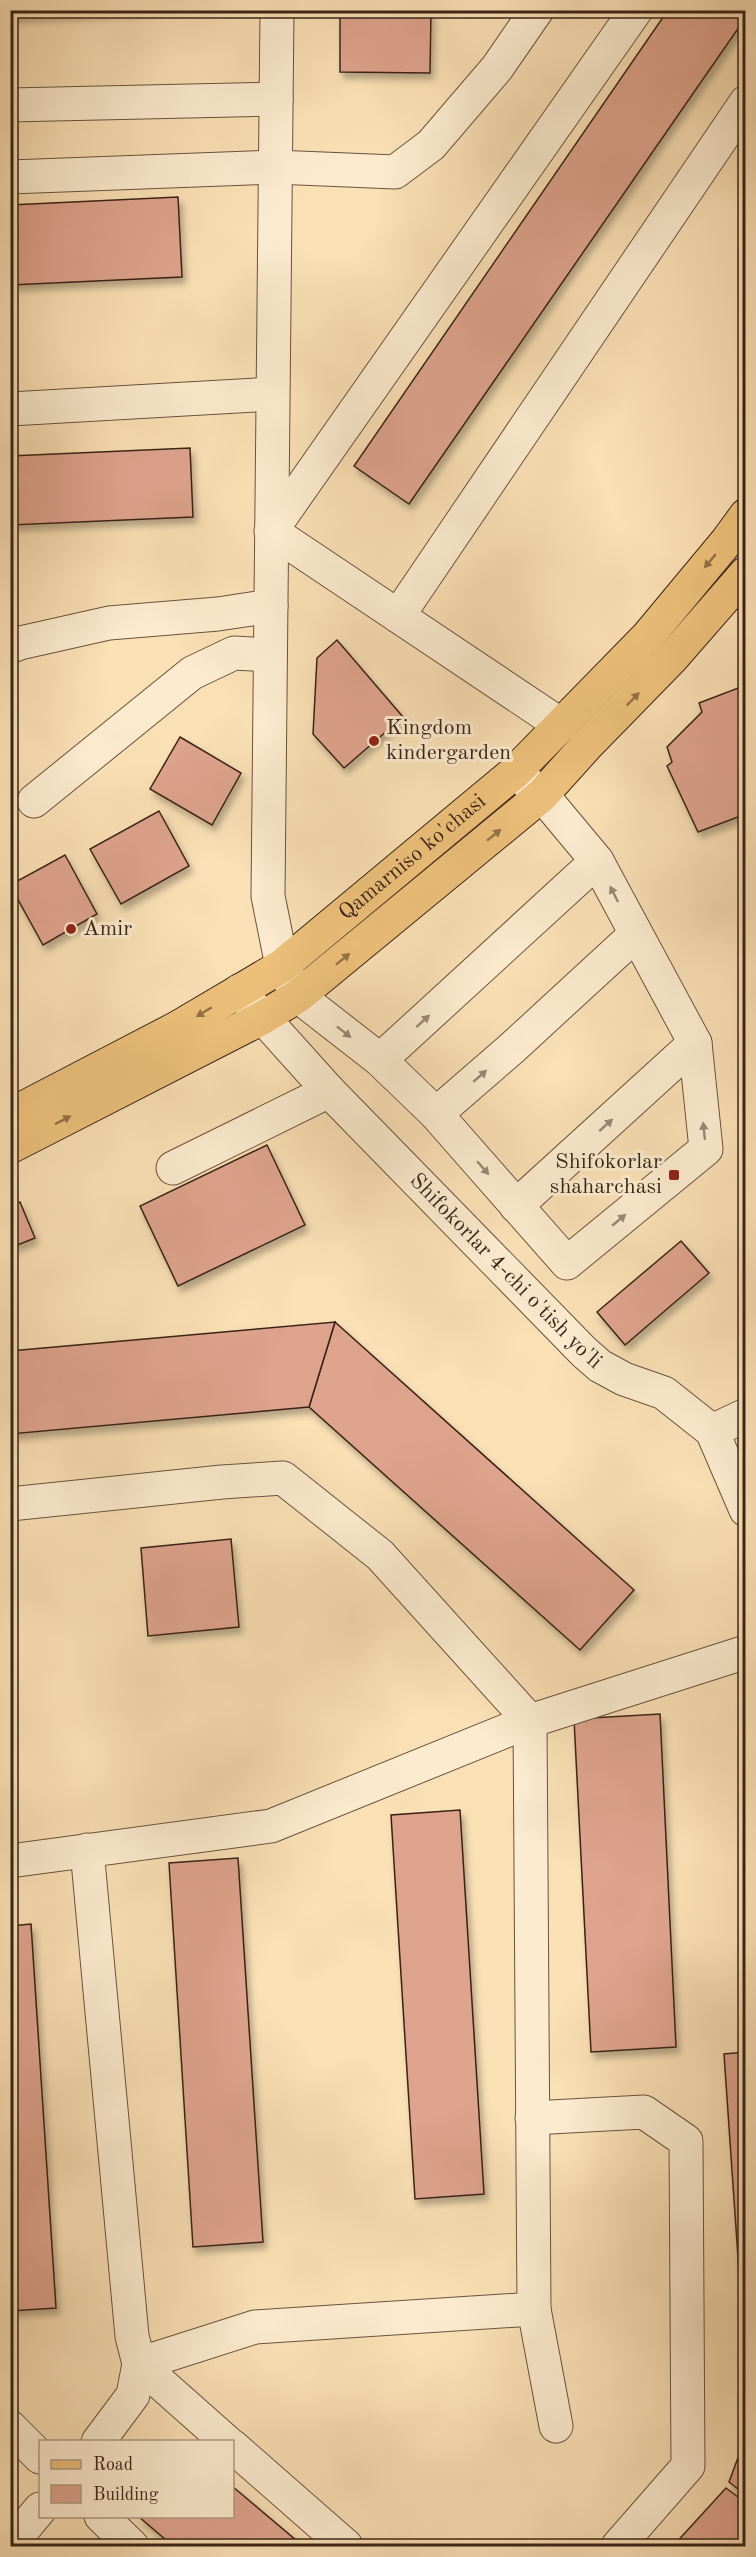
<svg xmlns="http://www.w3.org/2000/svg" width="756" height="2557" font-family="'Old Standard TT',serif">
<defs>
<filter id="shadow"><feDropShadow dx="3.5" dy="6" stdDeviation="3" flood-color="#0004"/></filter>
</defs>
<rect width="100%" height="100%" fill="#fae0b5"/>
<filter id="stains"><feTurbulence type="fractalNoise" baseFrequency=".00333" numOctaves="4"/><feColorMatrix values="0 0 0 0 .2 0 0 0 0 .09 0 0 0 0 .02 0 0 0 .5 -.17"/></filter>
<radialGradient id="worn" r=".72"><stop offset=".6" stop-color="#630" stop-opacity="0"/><stop offset="1" stop-color="#630" stop-opacity=".3"/></radialGradient>
<g fill="#dea38d" stroke="#3a2317" stroke-width="1.5" filter="url(#shadow)">
<polygon points="10,10 147,10 10,17"/>
<polygon points="340,10 431,10 430,73 340,72"/>
<polygon points="668,10 746,10 746,17 409,504 354,466"/>
<polygon points="178,197 182,277 10,285 10,205"/>
<polygon points="190,448 193,517 10,525 10,456"/>
<polygon points="337,640 403,717 344,768 313,734 317,658"/>
<polygon points="746,685 746,814 698,832 667,766 672,762 667,747 702,712 699,703"/>
<polygon points="180,737 241,773 212,825 150,789"/>
<polygon points="159,811 189,866 121,904 90,849"/>
<polygon points="65,855 97,914 43,945 10,885"/>
<polygon points="267,1145 305,1225 178,1286 140,1206"/>
<polygon points="20,1202 35,1238 10,1248 10,1206"/>
<polygon points="681,1241 709,1273 625,1345 597,1312"/>
<polygon points="335,1322 634,1590 580,1650 309,1407"/>
<polygon points="335,1322 309,1407 10,1434 10,1351"/>
<polygon points="231,1539 239,1627 148,1636 141,1548"/>
<polygon points="660,1714 676,2047 591,2052 574,1719"/>
<polygon points="460,1810 484,2194 415,2199 391,1815"/>
<polygon points="238,1858 263,2242 193,2247 169,1863"/>
<polygon points="31,1924 56,2308 10,2311 10,1926"/>
<polygon points="746,2052 746,2374 724,2054"/>
<polygon points="746,2436 746,2495 729,2482"/>
<polygon points="232,2486 303,2546 173,2546 138,2516 232,2516"/>
<polygon points="726,2488 746,2503 746,2546 673,2546"/>
</g>
<g fill="none" stroke-linecap="round" stroke-linejoin="round">
<g stroke="#6a523e" stroke-width="35">
<g id="minor">
<polyline points="277,10 268,896 282,966 298,996 380,1060 436,1114 567,1263 706,1149 695,1043 597,861 542,795 515,772"/>
<polyline points="10,105 276,99"/>
<polyline points="10,177 275,167 395,172 431,145 497,68 537,10"/>
<polyline points="10,409 272,394"/>
<polyline points="398,616 746,102"/>
<polyline points="10,647 20,643 109,623 218,614 271,606"/>
<polyline points="561,725 271,531 636,10"/>
<polyline points="34,801 192,673 234,653 270,655"/>
<path id="s1" d="M239 991 329 1091 584 1352 600 1366 624 1379 664 1393 712 1431 746 1510"/>
<polyline points="380,1060 597,861"/>
<polyline points="436,1114 511,1049 635,935"/>
<polyline points="173,1168 329,1091"/>
<polyline points="516,1206 695,1043"/>
<polyline points="712,1431 746,1415"/>
<polyline points="10,1504 222,1482 283,1478 380,1555 530,1721 534,2309 556,2426"/>
<polyline points="87,1850 132,2336 139,2364 227,2442"/>
<polyline points="10,1861 271,1826 530,1721 746,1652"/>
<polyline points="532,2118 644,2112 686,2141 688,2466 618,2546"/>
<polyline points="10,2427 40,2457"/>
<polyline points="98,2442 133,2395 139,2364 255,2327 534,2309"/>
<polyline points="232,2446 346,2546"/>
<polyline points="101,2516 132,2546"/>
<polyline points="10,2545 40,2509"/>
</g>
</g>
<g stroke="#3a2317" stroke-width="35">
<g id="major">
<path id="s2" d="M10 1115 177 1028 282 966 515 772 648 636 727 541 746 515"/>
<polyline points="10,1147 262,1018 298,996 542,795 588,744 672,658 746,573"/>
</g>
</g>
<use href="#minor" stroke="#fcebcf" stroke-width="33"/>
<use href="#major" stroke="#edc07a" stroke-width="33"/>
</g>
<defs><path id="oneway-solid" d="M-6-.8H1V-3.2L6.5 0L1 3.2V.8H-6Z" transform="scale(1.5)"/></defs>
<g fill="#947248">
<use href="#oneway-solid" transform="translate(710 561) rotate(130)"/>
<use href="#oneway-solid" transform="translate(633 699) rotate(-46)"/>
<use href="#oneway-solid" transform="translate(494 835) rotate(-39)"/>
<use href="#oneway-solid" transform="translate(343 959) rotate(-39)"/>
<use href="#oneway-solid" transform="translate(204 1012) rotate(149)"/>
<use href="#oneway-solid" transform="translate(63 1120) rotate(-27)"/>
</g>
<g fill="#9b8773">
<use href="#oneway-solid" transform="translate(614 894) rotate(-117)"/>
<use href="#oneway-solid" transform="translate(423 1021) rotate(-42)"/>
<use href="#oneway-solid" transform="translate(344 1032) rotate(38)"/>
<use href="#oneway-solid" transform="translate(480 1076) rotate(-41)"/>
<use href="#oneway-solid" transform="translate(606 1125) rotate(-42)"/>
<use href="#oneway-solid" transform="translate(704 1131) rotate(-96)"/>
<use href="#oneway-solid" transform="translate(483 1168) rotate(49)"/>
<use href="#oneway-solid" transform="translate(619 1220) rotate(-40)"/>
</g>
<g fill="#8f2418" stroke="#fcebcf" stroke-width="2">
<circle cx="374" cy="741" r="6"/>
<circle cx="71" cy="929" r="6"/>
<rect x="668" y="1169" width="12" height="12" rx="3"/>
</g>
<g text-anchor="middle" dominant-baseline="central" stroke-width="6" stroke-linejoin="round" paint-order="stroke">
<g font-size="22" fill="#3a2317" stroke="#fcebcf" text-anchor="start">
<text x="386" y="728">Kingdom<tspan x="386" dy="25">kindergarden</tspan></text>
<text x="83" y="929">Amir</text>
<text x="662" y="1162" text-anchor="end">Shifokorlar<tspan x="662" dy="25">shaharchasi</tspan></text>
</g>
<g font-size="22" fill="#3a2317" stroke="#fcebcf">
<text stroke="none"><textPath href="#s2" startOffset="480">Qamarniso ko'chasi</textPath></text>
<text stroke="none"><textPath href="#s1" startOffset="387">Shifokorlar 4-chi o'tish yo'li</textPath></text>
</g>
</g>
<rect width="756" height="2557" fill="none" stroke="#fae0b5" stroke-width="36"/>
<rect x="12" y="12" width="732" height="2533" fill="none" stroke="#3a2317" stroke-width="3"/>
<rect x="18" y="18" width="720" height="2521" fill="none" stroke="#3a2317" stroke-width="1.5"/>
<rect x="39" y="2440" width="195" height="78" fill="#fcebcf" stroke="#ae9b85" stroke-width="1.5"/>
<rect x="51" y="2460" width="30" height="9" fill="#edc07a" stroke="#ae9b85" stroke-width="1.5"/>
<text x="93" y="2470" font-size="18" fill="#3a2317">Road</text>
<rect x="51" y="2485" width="30" height="18" fill="#dea38d" stroke="#ae9b85" stroke-width="1.5"/>
<text x="93" y="2500" font-size="18" fill="#3a2317">Building</text>
<rect width="100%" height="100%" filter="url(#stains)"/>
<rect width="100%" height="100%" fill="url(#worn)"/>
</svg>
